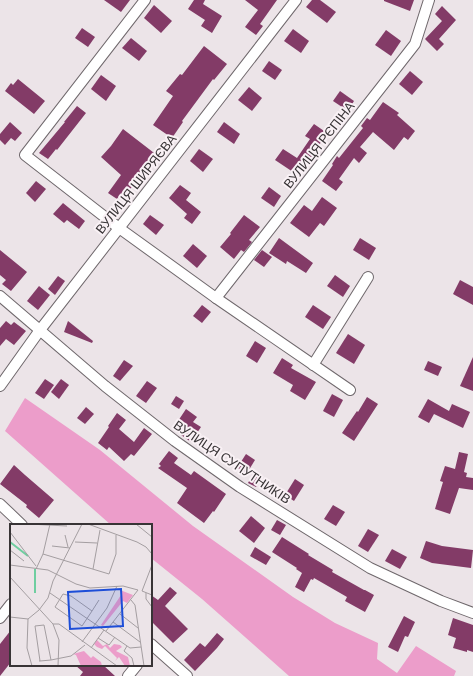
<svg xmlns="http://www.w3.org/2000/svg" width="473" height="676" font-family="'DM Sans',sans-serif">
<rect width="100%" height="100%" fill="#ece4e8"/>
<polygon fill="#ec9dca" points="25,398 100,450 193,526 293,597 335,623 378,643 377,659 397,673 416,646 456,671 454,676 289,676 202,599 151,558 151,525 111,525 5,431"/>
<g fill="#833b67">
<polygon points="104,0 130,0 121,12"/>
<polygon points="194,0 205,0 203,4 222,16 212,33 201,26 205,20 188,9"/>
<polygon points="245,0 277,0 260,24 263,26 256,35 245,27 258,10"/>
<polygon points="312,0 320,0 336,12 327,23 306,7"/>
<polygon points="384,0 414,0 410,11 384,1"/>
<polygon points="154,5 172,21 161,33 144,18"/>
<polygon points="442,6 456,20 439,39 444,44 437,51 425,39 442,21 435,14"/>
<polygon points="82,28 95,37 88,47 75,38"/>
<polygon points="293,29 309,41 301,53 284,41"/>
<polygon points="386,30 401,41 391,56 375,45"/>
<polygon points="131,38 147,51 139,61 122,48"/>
<polygon points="204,46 227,64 214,80 213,79 182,121 183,122 172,138 153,125 173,96 166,91 180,74 182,75"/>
<polygon points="269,61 282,70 275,80 262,71"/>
<polygon points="410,71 423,82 412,95 399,84"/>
<polygon points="101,75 116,86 106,101 91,89"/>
<polygon points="18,79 45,101 34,114 5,91 11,83 13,85"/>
<polygon points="249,87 262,98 252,111 238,100"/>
<polygon points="340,91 354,101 348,111 333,101"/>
<polygon points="383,102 399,113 397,115 415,131 408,140 404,137 394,150 373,132 360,147 367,153 359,163 354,158 339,179 343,182 336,191 322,181 333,165 332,164 337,156 339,158 363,128 361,126 367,118 370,120"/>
<polygon points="77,106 86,113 57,150 56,149 48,159 39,153 65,122 64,122"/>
<polygon points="10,122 22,133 15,141 11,138 5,145 0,140 0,134"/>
<polygon points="224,122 240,134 234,144 217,132"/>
<polygon points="314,124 327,133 299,176 275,160 283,149 297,158 310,139 305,136"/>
<polygon points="123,129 158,156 142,177 140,176 125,196 121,193 117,199 108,193 121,175 101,157 111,146"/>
<polygon points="199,149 213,159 203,172 190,161"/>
<polygon points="36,181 46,189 35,202 26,193"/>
<polygon points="180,185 191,193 186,200 201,212 192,224 184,218 187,214 169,198"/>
<polygon points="269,187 281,196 274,207 261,198"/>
<polygon points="322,197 337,208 324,226 320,223 309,237 290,223 304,205 312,211"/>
<polygon points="63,203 85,221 79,229 67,220 64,223 53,214"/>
<polygon points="150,215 164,225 156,235 143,224"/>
<polygon points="244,215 260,227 249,240 252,242 244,252 241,250 234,259 220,247 231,234 230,233"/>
<polygon points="279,238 313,263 306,273 287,261 286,264 269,253"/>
<polygon points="360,238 376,248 369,260 353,250"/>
<polygon points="193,244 207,256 197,268 183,256"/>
<polygon points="0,250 27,272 11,291 2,284 6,280 0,275"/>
<polygon points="262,250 272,257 264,267 254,260"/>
<polygon points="335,275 350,286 343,297 327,286"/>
<polygon points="58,276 65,281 55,295 48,289"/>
<polygon points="460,280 473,287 473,305 453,294"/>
<polygon points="39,286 50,295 38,310 27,301"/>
<polygon points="202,305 211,312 202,323 193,316"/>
<polygon points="313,305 331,317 323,329 305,317"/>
<polygon points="6,321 11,325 14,322 26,331 14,345 6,339 0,346 0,328"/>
<polygon points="68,321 93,341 92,343 64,332"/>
<polygon points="348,334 365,345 354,364 336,353"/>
<polygon points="255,341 266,348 257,363 246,356"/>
<polygon points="473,357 473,391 460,386"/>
<polygon points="282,358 293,365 291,368 316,382 305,400 290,391 293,385 273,373"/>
<polygon points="124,360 133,366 120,381 113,376"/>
<polygon points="428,361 442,367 438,376 424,370"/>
<polygon points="45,379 54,385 44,399 35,393"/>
<polygon points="61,379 69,385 59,399 51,392"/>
<polygon points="147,381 157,388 146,403 136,396"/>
<polygon points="332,394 343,400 334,417 323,411"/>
<polygon points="176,396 184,401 179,409 171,404"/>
<polygon points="367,397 378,404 354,441 342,433 357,411 358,412"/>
<polygon points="428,399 449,411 452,404 470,412 463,428 434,414 429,423 418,417"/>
<polygon points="86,407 94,414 85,424 77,418"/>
<polygon points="186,409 197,417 193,422 201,427 191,442 181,435 184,430 176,424"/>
<polygon points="117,413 126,420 119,429 134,442 144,428 152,434 134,456 131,454 124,461 109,447 107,450 98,443 109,427 108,426"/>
<polygon points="169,451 178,458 174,463 191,475 194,471 226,494 214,512 213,511 204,523 177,503 187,488 158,468 161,466 159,464"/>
<polygon points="459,452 468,454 464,472 467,473 466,477 473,478 473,490 459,488 450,514 435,509 443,482 440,481 445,466 455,469"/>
<polygon points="246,454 255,460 247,473 237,468"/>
<polygon points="14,465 25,475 54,500 39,518 26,507 27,505 0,484"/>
<polygon points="255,471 263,476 256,487 248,483"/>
<polygon points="295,479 304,485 294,501 285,495"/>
<polygon points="333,505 345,512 336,526 324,519"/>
<polygon points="251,516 265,528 254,543 239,531"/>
<polygon points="277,520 286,525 280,535 271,530"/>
<polygon points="368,529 379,535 368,552 358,546"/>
<polygon points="282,537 309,554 308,555 333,570 332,572 364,590 365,590 374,595 365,612 345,601 347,597 314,578 313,580 311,579 304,592 295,587 302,573 296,569 297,568 272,552"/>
<polygon points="426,541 442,546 473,550 471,568 432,563 420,558"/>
<polygon points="255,547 271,557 266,565 250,556"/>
<polygon points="392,549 407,557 400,569 385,561"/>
<polygon points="170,587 177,593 165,606 188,629 173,643 151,621 151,595 158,600"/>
<polygon points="404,616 415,622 408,637 405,636 398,652 388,647"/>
<polygon points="453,618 473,625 473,652 467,650 467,652 453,648 456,638 448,635"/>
<polygon points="11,630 11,662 0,676 0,644"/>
<polygon points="217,633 224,639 217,648 195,671 184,660 200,643 205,647"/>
<polygon points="75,665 103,665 115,676 80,676 83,672"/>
</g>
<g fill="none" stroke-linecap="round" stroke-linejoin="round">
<g stroke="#6f686c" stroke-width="12">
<g id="minor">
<polyline points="145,0 25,155 119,228 216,298 350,390"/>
<polyline points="0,296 105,386 175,441 240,487 370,568 441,601 473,613"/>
<polyline points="216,298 415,44 429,0"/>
<polyline points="313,365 368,277"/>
<polyline points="0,386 40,330 296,0"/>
<polyline points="0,504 22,525"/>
<polyline points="0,618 11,604"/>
<polyline points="151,644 187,676"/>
<polyline points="128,676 137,665"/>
</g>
</g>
<use href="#minor" stroke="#fff" stroke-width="10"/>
</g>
<g text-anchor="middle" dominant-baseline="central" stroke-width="4" stroke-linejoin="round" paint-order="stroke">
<g font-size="13" fill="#383436" stroke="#f9f1f5">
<text transform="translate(319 145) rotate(-52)">ВУЛИЦЯ РЄПІНА</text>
<text transform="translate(136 184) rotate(-52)">ВУЛИЦЯ ШИРЯЄВА</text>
<text transform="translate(232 462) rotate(34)">ВУЛИЦЯ СУПУТНИКІВ</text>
</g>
</g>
<g transform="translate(10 524)">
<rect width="142" height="142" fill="#ece4e8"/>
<path d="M110 66 123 71 117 79 113 77 93 102 91 101 111 71ZM87 116 93 122 97 120 100 124 104 120 110 121 112 123 106 127 118 133 120 142H115L109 133 105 137 107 134 95 122 92 125 87 123 84 120ZM74 127 81 134 83 132 91 138 92 142H71L66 131 63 130Z" fill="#ec9dca"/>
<path fill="none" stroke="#6fcea0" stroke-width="2" d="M0 18 18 32M25 45V69"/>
<path fill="none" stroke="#a49ea1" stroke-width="1" d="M19 0 57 2M78 0 127 18 136 23 142 30M126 0 142 13M0 8 26 42M55 11 58 23M65 18 87 19M42 22 60 24M0 26 14 37M33 30 99 50 106 30V11M0 41 38 46 66 60 80 64 113 62 128 66 96 107M142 41 132 67 142 71M26 45 33 30 40 0M83 45 90 6M0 53 43 100 49 116 48 142M40 69 120 124 131 123M136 69V75L142 83M121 76 125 81 134 142M82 87 61 72 53 70 45 83 72 102 82 87 89 76M110 90 128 104M0 93 18 95 29 86 38 74 43 57 72 0M18 95 17 124 22 142M103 98 130 118M43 100H49L107 142M88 114 99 121 105 113M72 118 97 84 107 62M117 122 114 127 122 134 124 142M81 124 94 106M41 136 61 132 75 121M29 137H30L41 136 34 101 25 102 30 137"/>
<path fill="#1d4ed8" fill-opacity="0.15" stroke="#1d4ed8" stroke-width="2" d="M111 65 113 102 60 105 58 68Z"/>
<rect width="142" height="142" fill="none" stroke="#383436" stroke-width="2"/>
</g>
</svg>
